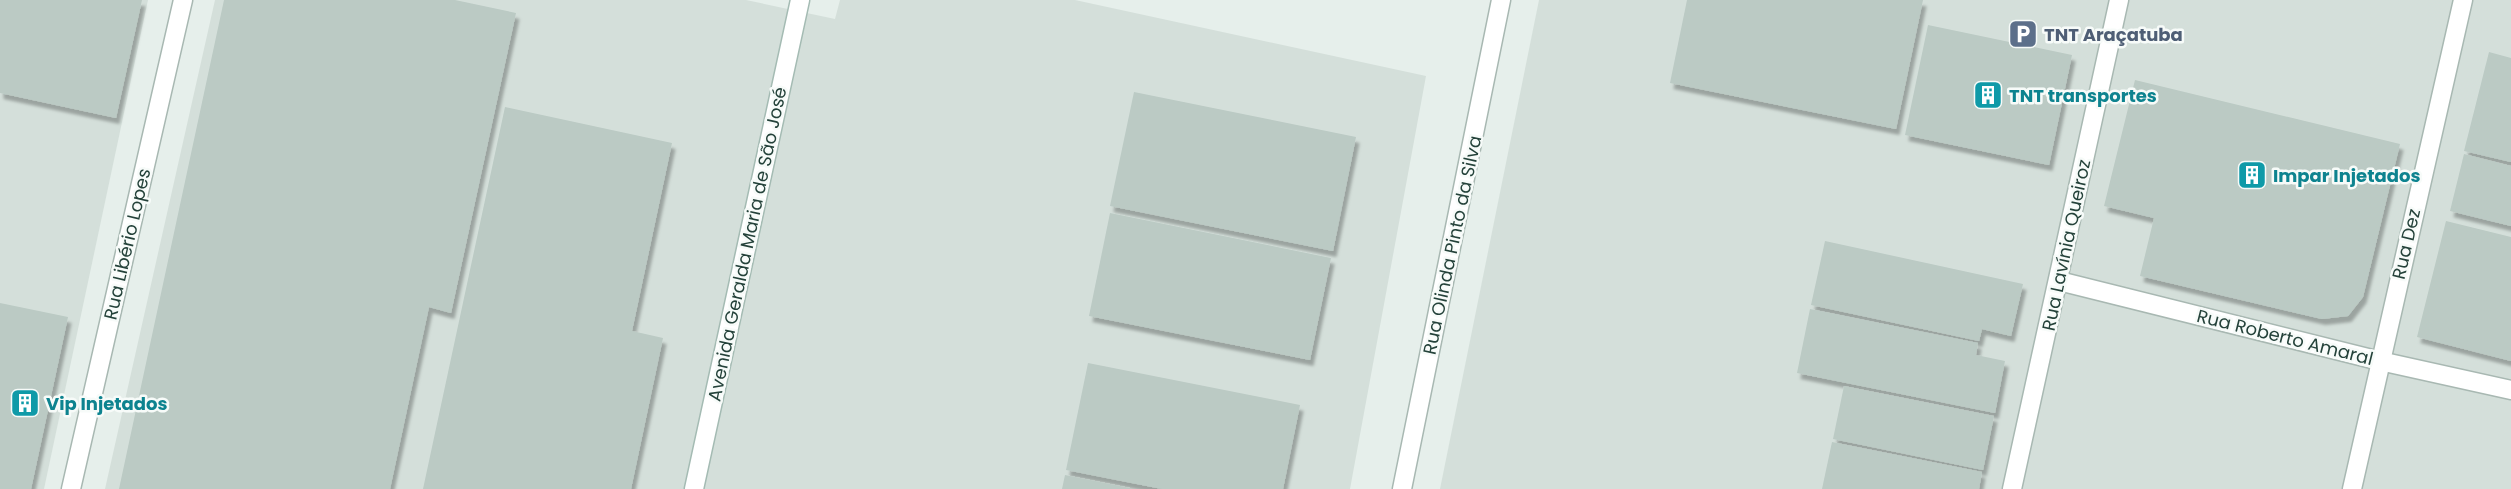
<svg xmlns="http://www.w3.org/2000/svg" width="2511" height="489" font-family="Poppins,sans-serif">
<defs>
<filter id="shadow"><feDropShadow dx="3.5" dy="6" stdDeviation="1.5" flood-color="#0004"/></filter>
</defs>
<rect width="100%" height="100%" fill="#e6efeb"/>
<g fill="#d4dfda">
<polygon points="0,0 148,0 44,489 0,489"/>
<polygon points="215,0 746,0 835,19 840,0 1075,0 1426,76 1350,489 105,489"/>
<polygon points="1539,0 2511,0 2511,489 1440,489"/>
</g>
<g fill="#bbcac4" filter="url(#shadow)">
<polygon points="0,0 142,0 116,118 0,93"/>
<polygon points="224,0 455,0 516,13 451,313 429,307 390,489 119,489"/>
<polygon points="1687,0 1923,0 1896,129 1670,83"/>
<polygon points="1928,25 2072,55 2049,165 1905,135"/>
<polygon points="2489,52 2511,58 2511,162 2464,151"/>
<polygon points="2135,80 2400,144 2363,297 2348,316 2322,319 2140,276 2154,218 2104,206"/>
<polygon points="1134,92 1356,137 1333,251 1110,206"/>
<polygon points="505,107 672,143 632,331 663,338 631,489 423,489"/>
<polygon points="2464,154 2511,166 2511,226 2450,211"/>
<polygon points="1110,213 1331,258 1310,360 1089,316"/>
<polygon points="2446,221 2511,237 2511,361 2417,337"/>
<polygon points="1825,241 2023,284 2011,336 1982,329 1979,341 1811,305"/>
<polygon points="0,303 68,317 31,489 0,489"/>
<polygon points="1810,309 1978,343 1976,355 2005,361 1995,413 1797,373"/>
<polygon points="1088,363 1300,405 1283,489 1162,489 1066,470"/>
<polygon points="1844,386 1994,416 1983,470 1833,439"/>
<polygon points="1832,442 1982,472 1979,489 1822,489"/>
<polygon points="1065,475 1130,488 1130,489 1062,489"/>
</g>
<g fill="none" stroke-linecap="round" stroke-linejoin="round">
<g stroke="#a8b8b2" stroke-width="21">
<g id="street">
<polyline points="2059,281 2380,361 2511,390"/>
<polyline points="71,489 183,0"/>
<polyline points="1402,489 1501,0"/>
<polyline points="2012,489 2119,0"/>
<polyline points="2352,489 2463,0"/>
</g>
</g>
<g stroke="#a4bbb3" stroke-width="21">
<polyline id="secondary" points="694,489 800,0"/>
</g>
<use href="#street" stroke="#fff" stroke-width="18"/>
<use href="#secondary" stroke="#fff" stroke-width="18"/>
</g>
<defs>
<g id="parking-square" transform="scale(1.5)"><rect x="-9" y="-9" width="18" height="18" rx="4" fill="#5c6f8a" stroke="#f7fbf9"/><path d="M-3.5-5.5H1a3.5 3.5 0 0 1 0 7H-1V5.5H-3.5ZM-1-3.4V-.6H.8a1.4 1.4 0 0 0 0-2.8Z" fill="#fff"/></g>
<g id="building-square" transform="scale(1.5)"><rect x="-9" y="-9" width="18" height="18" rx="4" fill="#0f9aa8" stroke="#f7fbf9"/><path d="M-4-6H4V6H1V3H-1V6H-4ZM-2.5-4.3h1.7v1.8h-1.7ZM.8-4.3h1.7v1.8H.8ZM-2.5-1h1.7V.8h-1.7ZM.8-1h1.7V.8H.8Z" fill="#fff"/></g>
</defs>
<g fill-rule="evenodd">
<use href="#parking-square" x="2023" y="34"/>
<use href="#building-square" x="1988" y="95"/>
<use href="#building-square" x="2252" y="175"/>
<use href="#building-square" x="25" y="403"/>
</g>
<g text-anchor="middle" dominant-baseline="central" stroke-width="5" stroke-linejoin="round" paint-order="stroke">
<g font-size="18" font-weight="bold" fill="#4e5e75" stroke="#f7fbf9" text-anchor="start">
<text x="2044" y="34">TNT Araçatuba</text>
</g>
<g font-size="18" font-weight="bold" fill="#0d838f" stroke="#f7fbf9" text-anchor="start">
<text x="2009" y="95">TNT transportes</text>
<text x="2273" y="175">Impar Injetados</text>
<text x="46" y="403">Vip Injetados</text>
</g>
<g font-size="18" fill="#24423a" stroke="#f7fbf9">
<text transform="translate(127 244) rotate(-77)">Rua Libério Lopes</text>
<text transform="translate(747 244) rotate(-78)">Avenida Geralda Maria de São José</text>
<text transform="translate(2406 244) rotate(-77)">Rua Dez</text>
<text transform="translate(1452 245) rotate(-78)">Rua Olinda Pinto da Silva</text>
<text transform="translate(2066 245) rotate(-78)">Rua Lavínia Queiroz</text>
<text transform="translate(2285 337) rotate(14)">Rua Roberto Amaral</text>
</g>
</g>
</svg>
